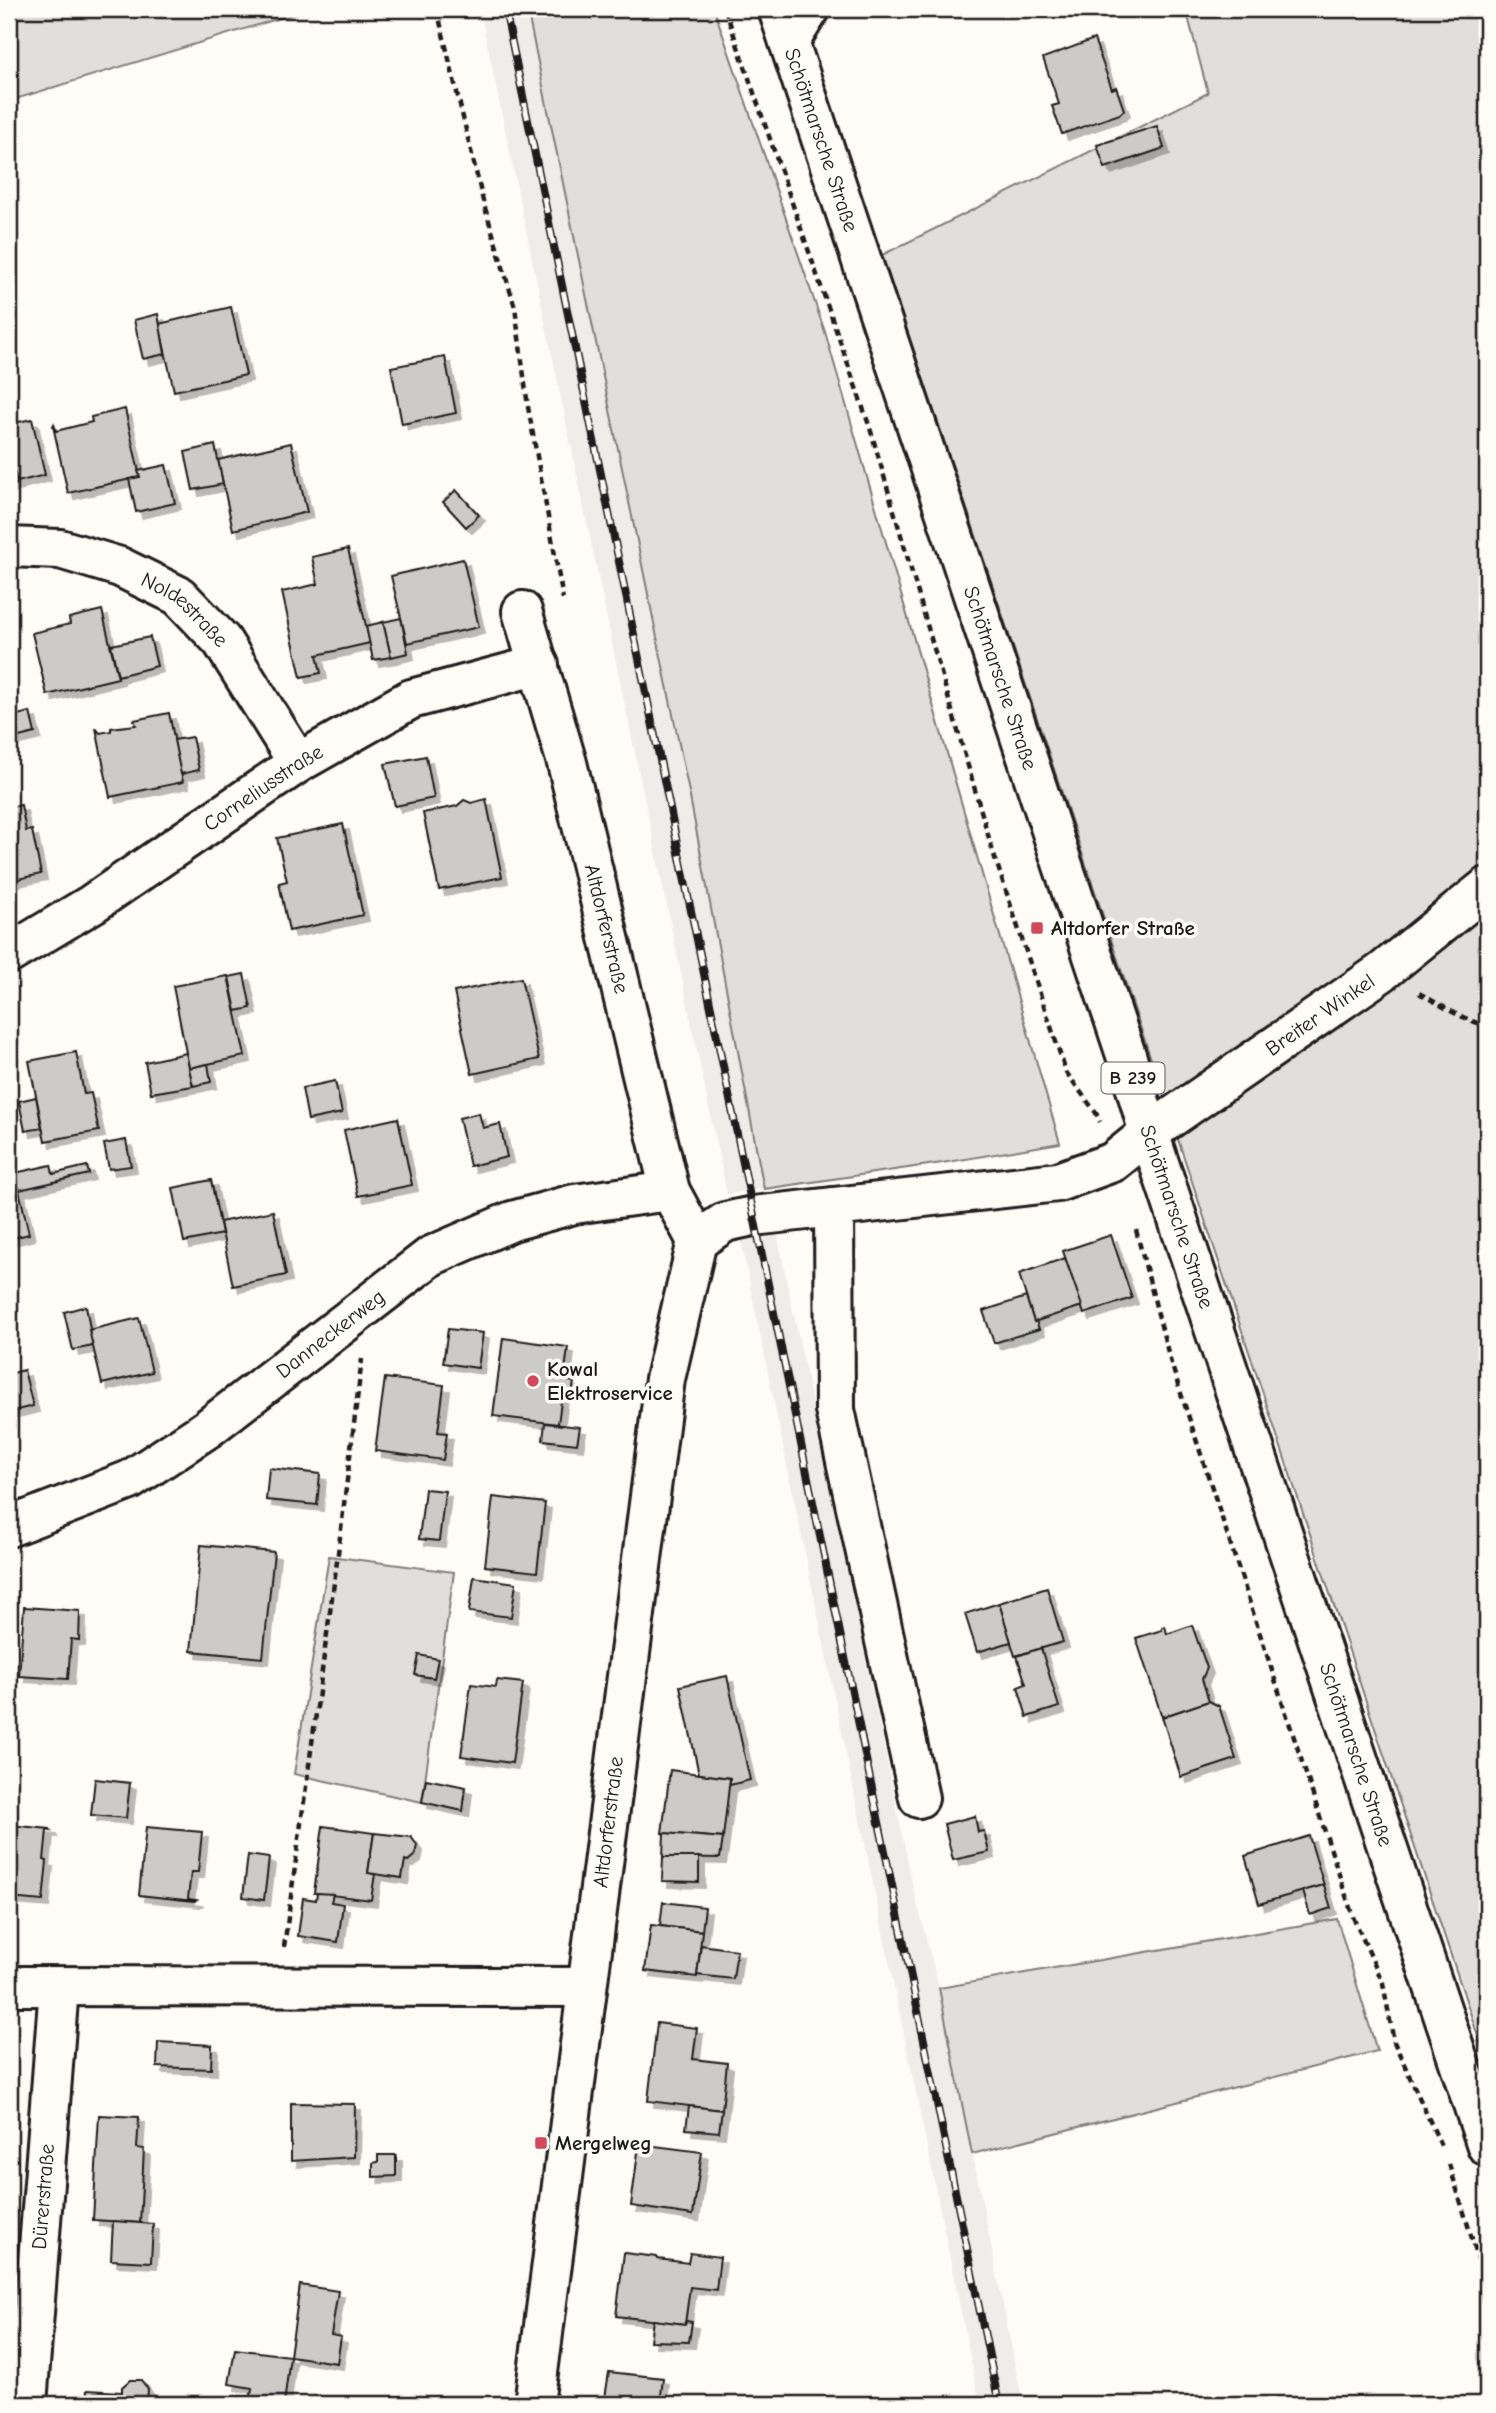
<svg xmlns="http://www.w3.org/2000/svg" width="1496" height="2413" font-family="'Comic Neue',sans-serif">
<defs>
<filter id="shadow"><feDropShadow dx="6" dy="6" stdDeviation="0" flood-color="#0004"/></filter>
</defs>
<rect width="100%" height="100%" fill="#fdfcf7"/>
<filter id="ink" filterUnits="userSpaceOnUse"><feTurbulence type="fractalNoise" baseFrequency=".0143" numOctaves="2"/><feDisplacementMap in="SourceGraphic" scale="14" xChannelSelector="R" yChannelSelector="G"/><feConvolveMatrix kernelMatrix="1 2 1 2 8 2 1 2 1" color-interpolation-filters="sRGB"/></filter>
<g filter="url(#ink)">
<g fill="#eeede9">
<polygon points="480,9 527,9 689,792 764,1189 727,1194"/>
<polygon points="777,1234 914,1892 939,1988 1023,2404 980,2404 741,1241"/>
</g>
<g fill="#e0dfdb" stroke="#7e7e7c" stroke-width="2">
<polygon points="9,9 310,9 9,101"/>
<polygon points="527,9 714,9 825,332 1060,1143 942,1163 764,1189 689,792"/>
<polygon points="1186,9 1487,9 1487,2063 882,255 1208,93"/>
<polygon points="329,1556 454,1572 422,1802 294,1774"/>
<polygon points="1337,1919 1377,2051 972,2154 939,1988"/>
</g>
<g fill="#cccbc8" stroke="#1c1c1c" stroke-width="2" filter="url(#shadow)">
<polygon points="1094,39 1112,89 1116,87 1124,110 1120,114 1062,134 1052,106 1059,104 1043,58"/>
<polygon points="1157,126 1164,148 1105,168 1097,145"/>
<polygon points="231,307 246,375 174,391 159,324"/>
<polygon points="158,314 165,354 143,359 134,320"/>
<polygon points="445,357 456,413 402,424 391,367"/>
<polygon points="125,409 140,477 68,493 53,426 54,424 56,431 92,422 91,417"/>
<polygon points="32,419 45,475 17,482 9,446 9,424"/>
<polygon points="291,443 307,512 233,530 218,460"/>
<polygon points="215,445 223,484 193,490 185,452"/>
<polygon points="9,446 17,484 9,486"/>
<polygon points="166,465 175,503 136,512 129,479 140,477 138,471"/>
<polygon points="456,490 479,515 466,527 443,502"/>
<polygon points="348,549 370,643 317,655 321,673 301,677 282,592 318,584 312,557"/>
<polygon points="463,559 479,627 407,643 391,576"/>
<polygon points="102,610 118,678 47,695 32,633 70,624 69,618"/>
<polygon points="401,618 408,653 391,657 383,622"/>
<polygon points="383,622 391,657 373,660 366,626"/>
<polygon points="150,637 157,666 118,676 111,645"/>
<polygon points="30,712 35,733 11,739 9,717"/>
<polygon points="169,713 183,782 110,797 96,728 100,733 111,731 111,728 136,725 134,720"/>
<polygon points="192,737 199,770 181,774 174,740"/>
<polygon points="426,756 434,798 395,806 385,764"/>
<polygon points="486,799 502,877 439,890 423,813 457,806 464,800 471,803"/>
<polygon points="21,805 26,831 32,830 41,874 9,881 9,807"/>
<polygon points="343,824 363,915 289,931 279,883 287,881 277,838"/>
<polygon points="244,974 251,1008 236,1011 229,977"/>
<polygon points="228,976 245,1056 189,1068 173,986"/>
<polygon points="521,978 539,1059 472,1074 454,992"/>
<polygon points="76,1052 84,1094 91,1093 99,1131 45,1141 29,1061"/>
<polygon points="186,1053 193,1086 151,1093 145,1062"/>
<polygon points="208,1064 211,1082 193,1086 189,1068"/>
<polygon points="335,1081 342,1113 308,1120 302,1088"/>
<polygon points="36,1097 42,1128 25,1131 19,1101"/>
<polygon points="479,1113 483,1128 500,1124 507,1157 470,1166 459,1118"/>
<polygon points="398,1118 412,1185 358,1196 344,1130"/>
<polygon points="126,1140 131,1166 109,1169 104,1144"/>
<polygon points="51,1165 53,1174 87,1166 89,1174 19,1190 15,1173"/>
<polygon points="211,1180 222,1234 184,1242 173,1188"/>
<polygon points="17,1181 29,1234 9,1239 9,1183"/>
<polygon points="273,1211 286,1275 233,1286 220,1222"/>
<polygon points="1111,1235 1132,1298 1084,1314 1063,1251"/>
<polygon points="1065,1258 1082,1306 1034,1322 1019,1274"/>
<polygon points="1026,1297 1034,1322 1036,1321 1039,1329 994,1343 983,1311"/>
<polygon points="86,1306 93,1346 73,1350 64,1312"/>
<polygon points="139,1318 152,1372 102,1384 89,1330"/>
<polygon points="448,1329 483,1333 478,1368 443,1363"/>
<polygon points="503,1338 568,1347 564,1380 574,1382 572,1395 562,1394 558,1424 493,1416"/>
<polygon points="24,1370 33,1406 9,1412 9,1374"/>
<polygon points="385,1378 444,1385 438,1432 447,1433 443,1460 375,1451"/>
<polygon points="545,1423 580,1427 577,1444 543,1440"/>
<polygon points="269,1468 320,1474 317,1505 266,1500"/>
<polygon points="425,1489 445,1491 439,1541 419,1539"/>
<polygon points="493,1497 545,1503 537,1572 485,1566"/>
<polygon points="201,1545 274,1552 263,1658 191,1651"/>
<polygon points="474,1577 516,1583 511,1617 469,1612"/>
<polygon points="1047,1588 1063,1642 1015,1656 999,1603"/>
<polygon points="999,1603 1011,1642 977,1652 965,1614"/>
<polygon points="24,1607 80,1611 79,1640 71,1639 68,1679 19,1676"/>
<polygon points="1192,1625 1207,1668 1202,1679 1209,1701 1162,1717 1136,1638 1162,1630 1162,1627 1165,1626 1167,1634"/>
<polygon points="1041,1648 1059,1707 1027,1717 1018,1687 1026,1684 1017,1656"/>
<polygon points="419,1655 438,1659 434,1678 415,1675"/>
<polygon points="727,1676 750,1780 730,1785 730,1778 699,1774 680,1686"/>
<polygon points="497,1680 523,1683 512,1763 461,1756 471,1684 496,1687"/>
<polygon points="1209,1701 1219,1706 1236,1759 1181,1777 1162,1717"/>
<polygon points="670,1770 730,1778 723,1838 662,1833"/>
<polygon points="95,1779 130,1783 126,1818 91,1815"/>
<polygon points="426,1779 466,1787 463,1811 422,1802"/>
<polygon points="975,1816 978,1832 984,1831 989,1852 953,1860 944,1824"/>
<polygon points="9,1825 50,1829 51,1831 47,1830 44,1860 47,1861 43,1901 9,1898"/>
<polygon points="323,1826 374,1833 368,1873 375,1874 371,1900 314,1893"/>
<polygon points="146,1827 202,1832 198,1872 191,1872 188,1899 196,1900 194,1901 139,1895"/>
<polygon points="374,1833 411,1837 417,1845 415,1855 408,1861 405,1860 402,1878 368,1873"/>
<polygon points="664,1833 723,1838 720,1858 663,1857"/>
<polygon points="1309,1836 1324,1885 1259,1904 1245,1856"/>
<polygon points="248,1855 269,1858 264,1900 243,1897"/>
<polygon points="663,1857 699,1857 699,1882 662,1881"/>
<polygon points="1324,1885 1331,1908 1310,1915 1303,1891"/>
<polygon points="317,1893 333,1894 331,1902 343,1904 338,1942 298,1936 303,1898 316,1900"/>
<polygon points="663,1902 705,1907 702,1931 660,1926"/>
<polygon points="651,1925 702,1931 697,1977 645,1971"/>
<polygon points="701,1945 737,1950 733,1979 697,1975"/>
<polygon points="657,2023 697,2028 693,2059 727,2063 722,2110 648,2101"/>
<polygon points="158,2042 212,2045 211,2069 157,2067"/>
<polygon points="291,2103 355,2104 354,2157 291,2161"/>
<polygon points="689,2106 722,2110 719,2132 686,2129"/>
<polygon points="99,2115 139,2117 137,2148 144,2149 140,2223 93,2220"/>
<polygon points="639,2144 702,2152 693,2215 631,2206"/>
<polygon points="378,2155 396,2155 396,2176 373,2177 373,2163 378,2162"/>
<polygon points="113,2221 153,2224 151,2262 111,2260"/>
<polygon points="624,2253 657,2257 658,2259 688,2263 690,2253 720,2257 716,2290 690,2287 685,2324 616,2316"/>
<polygon points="300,2285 338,2291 331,2335 341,2337 337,2363 290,2356"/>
<polygon points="653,2320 685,2324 686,2321 692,2322 689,2342 650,2341"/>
<polygon points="235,2349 290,2356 284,2404 250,2404 252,2388 229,2384"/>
<polygon points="609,2372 663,2378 660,2404 612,2404 612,2399 605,2398"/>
<polygon points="130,2380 141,2380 148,2389 147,2404 86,2404 87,2390 122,2392 122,2387"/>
</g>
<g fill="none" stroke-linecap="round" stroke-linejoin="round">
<g stroke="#1c1c1c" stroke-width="44">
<g id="minor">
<polyline points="789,42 810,9"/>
<path id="s1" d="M9 547 60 549 120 567 179 596 222 641 298 763"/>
<path id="s2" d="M522 611 567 763 670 1191 697 1241 665 1379 534 2404"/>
<path id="s3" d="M9 954 92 904 298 763 411 699 539 665"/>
<polyline points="834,1207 835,1410 919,1798"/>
<path id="s4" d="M697 1241 725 1222 753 1216 1058 1182 1113 1162 1149 1133 1382 972 1487 887"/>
<path id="s5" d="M9 1527 130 1480 207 1429 431 1256 512 1221 574 1204 670 1191"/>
<polyline points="9,1986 587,1987"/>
<path id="s6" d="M27 2404 59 1987"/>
</g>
</g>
<g stroke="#1c1c1c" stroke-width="44">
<g id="major">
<path id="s7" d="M778 9 1127 1058 1149 1133 1487 2146"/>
</g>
</g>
<g stroke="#1c1c1c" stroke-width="4.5" stroke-dasharray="7 5" stroke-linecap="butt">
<polyline points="437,9 483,201 515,307 528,407 563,599"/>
<polyline points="725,9 870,428 993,852 1066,1072 1096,1113 1100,1122"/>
<polyline points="1479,944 1487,956"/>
<polyline points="1419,993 1458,1015 1487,1027"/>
<polyline points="1136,1230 1170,1360 1353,1917 1383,1983 1394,2042 1443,2150"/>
<polyline points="284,1947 337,1561 362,1359"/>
<polyline points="1449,2164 1487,2287"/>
</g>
<use href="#minor" stroke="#fdfcf7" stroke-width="38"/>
<use href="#major" stroke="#fdfcf7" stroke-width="38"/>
<g stroke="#1c1c1c" stroke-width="8">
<polyline id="rail" points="505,9 999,2404"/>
</g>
<use href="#rail" stroke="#fdfcf7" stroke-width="5" stroke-dasharray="16" stroke-linecap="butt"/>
</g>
</g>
<g fill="#d1495b" stroke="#fdfcf7" stroke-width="2.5">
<rect x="1030" y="921" width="14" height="14" rx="3.5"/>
<circle cx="533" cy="1381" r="7"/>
<rect x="534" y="2136" width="14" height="14" rx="3.5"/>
</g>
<g text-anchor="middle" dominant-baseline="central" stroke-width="7" stroke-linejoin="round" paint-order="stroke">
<rect fill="#fdfcf7" stroke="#605f5e" stroke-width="2" x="1101.5" y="1062.5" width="63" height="31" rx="5"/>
<g font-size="19" font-weight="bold" fill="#1c1c1c">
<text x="1133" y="1078">B 239</text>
</g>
<g font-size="21" fill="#1c1c1c" stroke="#fdfcf7">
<text stroke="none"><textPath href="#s7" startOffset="138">Schötmarsche Straße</textPath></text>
<text stroke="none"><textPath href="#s1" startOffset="192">Noldestraße</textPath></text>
<text stroke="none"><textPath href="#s7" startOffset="705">Schötmarsche Straße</textPath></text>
<text stroke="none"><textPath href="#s3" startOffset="304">Corneliusstraße</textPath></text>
<text stroke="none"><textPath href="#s2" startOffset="329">Altdorferstraße</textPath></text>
<text stroke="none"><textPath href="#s4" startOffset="682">Breiter Winkel</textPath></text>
<text stroke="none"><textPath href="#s7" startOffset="1272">Schötmarsche Straße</textPath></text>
<text stroke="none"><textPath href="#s5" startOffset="378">Danneckerweg</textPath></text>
<text stroke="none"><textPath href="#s7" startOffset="1839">Schötmarsche Straße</textPath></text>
<text transform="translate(608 1822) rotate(-83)">Altdorferstraße</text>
<text stroke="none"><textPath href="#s6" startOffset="208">Dürerstraße</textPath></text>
</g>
<g font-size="21" font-weight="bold" fill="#1c1c1c" stroke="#fdfcf7" text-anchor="start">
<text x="1051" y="928">Altdorfer Straße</text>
<text x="547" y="1369">Kowal<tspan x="547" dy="24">Elektroservice</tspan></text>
<text x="555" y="2143">Mergelweg</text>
</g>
</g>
<rect width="1496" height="2413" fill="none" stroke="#fdfcf7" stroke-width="35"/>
<rect x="18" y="18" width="1461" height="2378" fill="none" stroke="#1c1c1c" stroke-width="2.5" filter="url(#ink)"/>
</svg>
